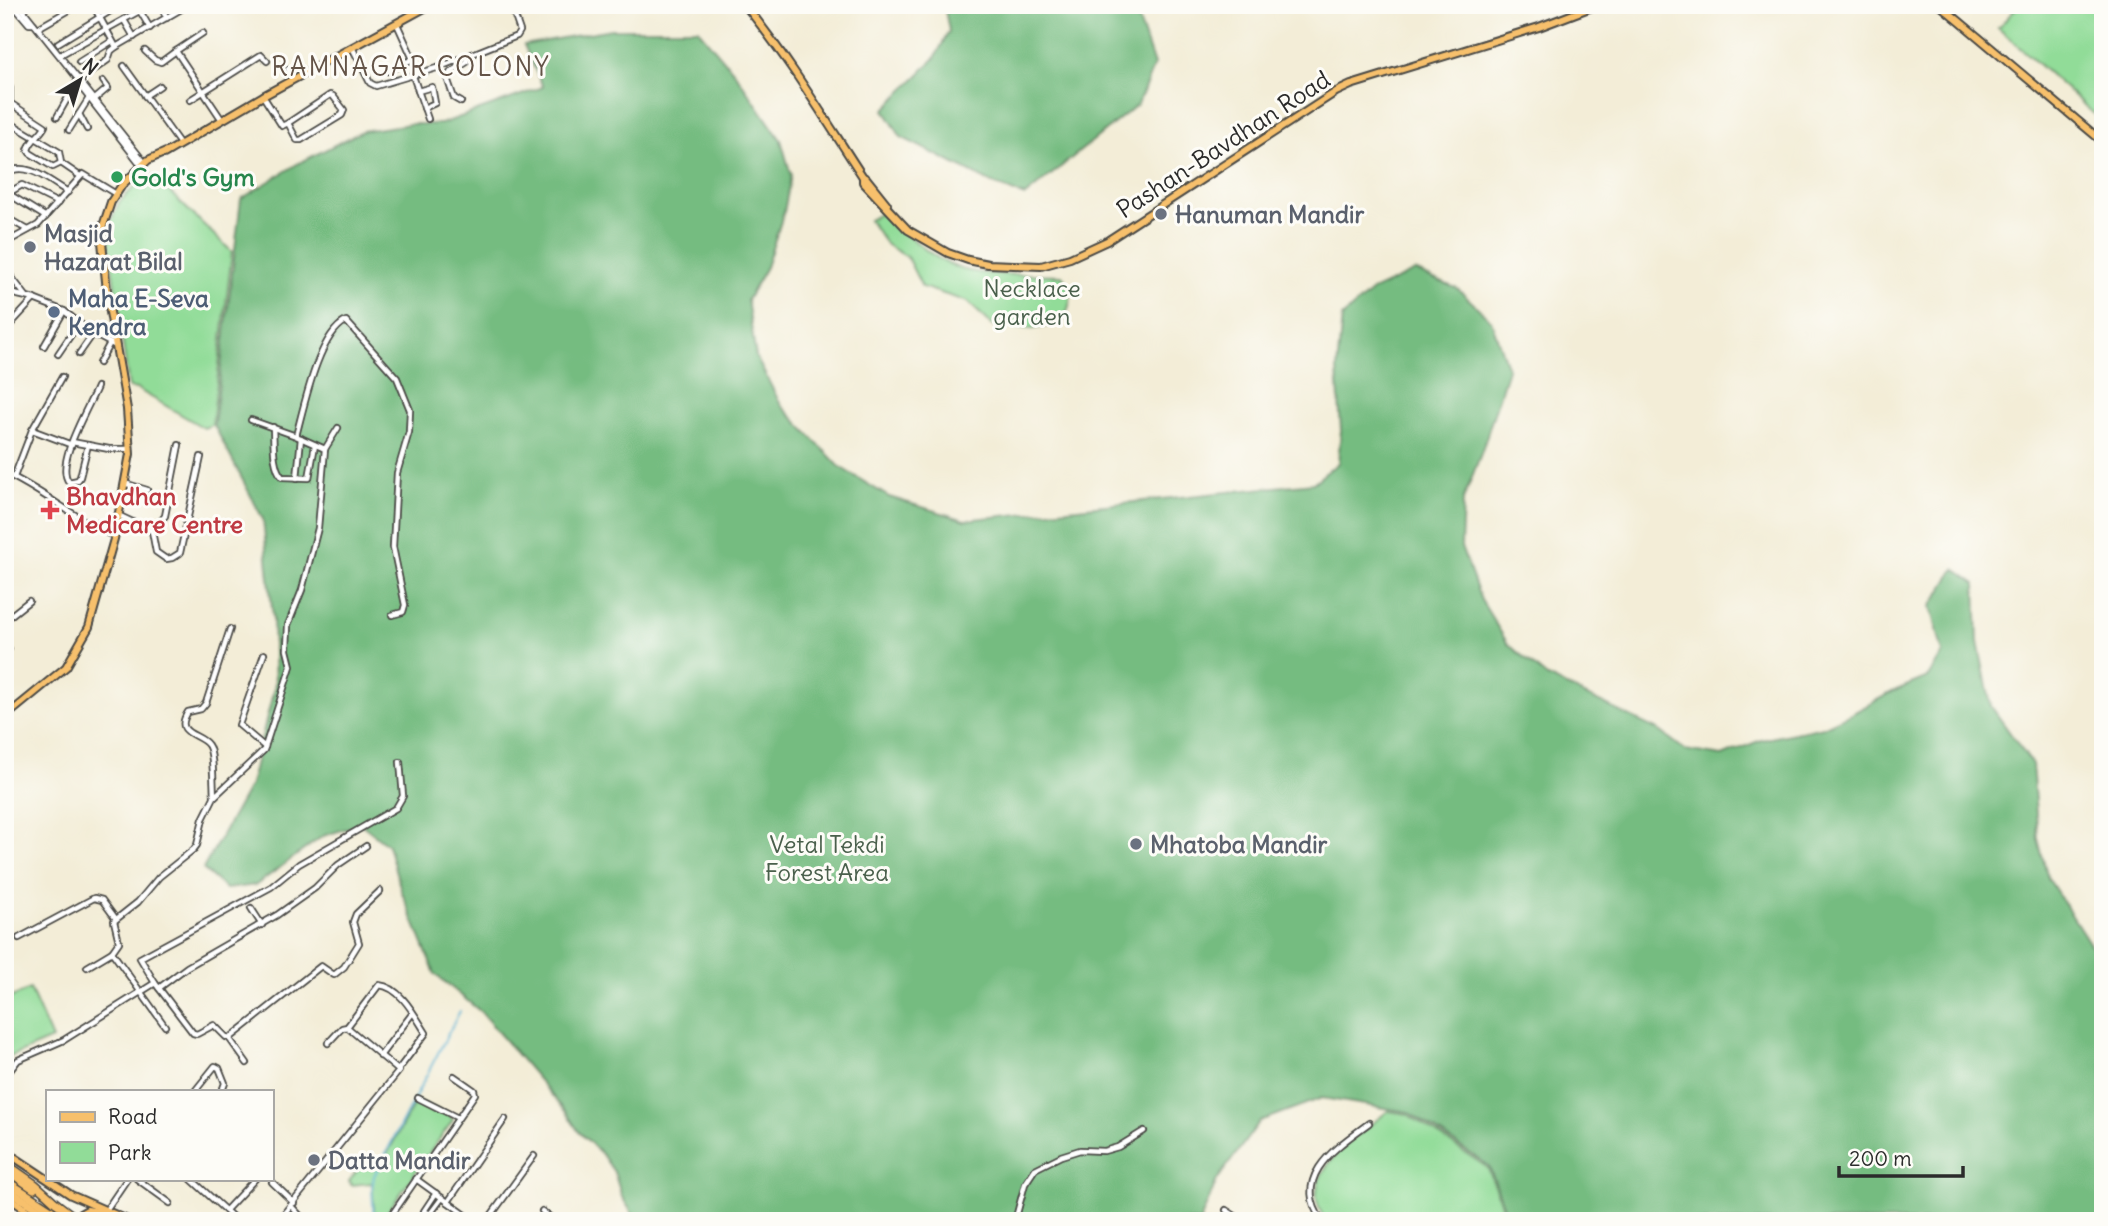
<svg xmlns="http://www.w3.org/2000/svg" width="2108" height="1226" font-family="Delius,sans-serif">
<rect width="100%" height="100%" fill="#fdfcf7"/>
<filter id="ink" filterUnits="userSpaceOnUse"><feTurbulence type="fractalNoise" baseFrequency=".0143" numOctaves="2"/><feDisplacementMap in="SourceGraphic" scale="14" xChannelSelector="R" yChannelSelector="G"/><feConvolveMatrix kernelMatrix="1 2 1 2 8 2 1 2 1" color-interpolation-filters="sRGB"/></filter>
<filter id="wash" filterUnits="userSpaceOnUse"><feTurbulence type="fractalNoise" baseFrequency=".00686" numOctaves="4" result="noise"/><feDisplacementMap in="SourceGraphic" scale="28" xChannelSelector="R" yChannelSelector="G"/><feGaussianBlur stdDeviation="1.57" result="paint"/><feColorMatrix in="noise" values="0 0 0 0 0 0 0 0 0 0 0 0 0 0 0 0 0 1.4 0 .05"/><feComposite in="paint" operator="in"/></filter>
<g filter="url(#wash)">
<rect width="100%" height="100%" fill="#f3edd7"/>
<g fill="#91dc98" stroke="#5e8462" stroke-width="2">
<polygon points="2019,5 2103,5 2103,113 2095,115 1998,28"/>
<polygon points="148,174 152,175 232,252 212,425 204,428 137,389 129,388 107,230 119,202"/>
<path d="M883 212C907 234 935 264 969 271 997 277 1032 273 1062 275 1074 296 1072 302 1062 323L1033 329 992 325 968 302 922 287 907 257 887 245 869 220Z"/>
<polygon points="30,989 52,1039 10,1057 5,1047 5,1000"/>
<polygon points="416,1100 449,1115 453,1120 381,1221 375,1221 372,1183 351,1185 349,1181 366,1159 380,1167"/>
<path d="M1388 1111 1407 1114 1488 1168 1503 1211 1511 1221H1327C1290 1177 1359 1135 1388 1111Z"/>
</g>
<g fill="#74bc80" stroke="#507456" stroke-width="2">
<polygon points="944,5 1138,5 1138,17 1154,65 1138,104 1025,196 996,185 901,137 884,110 935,58 949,31"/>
<polygon points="611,29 698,29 735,73 781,140 791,175 784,212 766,267 747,300 756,357 781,405 840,467 889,497 965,520 1313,483 1338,463 1341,430 1337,369 1342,317 1372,291 1415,271 1458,289 1491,320 1508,369 1482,451 1463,500 1461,547 1481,600 1508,644 1547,677 1660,731 1685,750 1722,756 1761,740 1823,727 1853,713 1894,691 1928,677 1943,653 1931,607 1955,569 1976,584 1978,642 1991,706 2032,764 2038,839 2048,878 2097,955 2103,955 2103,1221 1513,1221 1505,1210 1489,1166 1408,1112 1322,1098 1260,1121 1217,1180 1200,1221 637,1221 622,1197 614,1172 601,1153 579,1132 566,1112 481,1012 435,974 401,890 388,845 361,824 323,836 256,885 226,889 203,869 250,785 275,685 273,618 263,519 214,425 241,199 297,164 362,131 410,124 441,124 543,87 524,45"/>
</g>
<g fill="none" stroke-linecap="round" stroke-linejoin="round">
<polyline stroke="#53afd1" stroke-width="2" points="374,1221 372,1187 374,1176 460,1011"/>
</g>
</g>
<g filter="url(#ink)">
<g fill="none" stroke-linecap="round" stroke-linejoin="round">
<g stroke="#494845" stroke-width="8">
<g id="minor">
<polyline points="13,5 29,24 34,24"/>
<polyline points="19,5 145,163"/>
<polyline points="93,5 116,47 188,5"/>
<polyline points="160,5 167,18"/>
<polyline points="140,11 150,28"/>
<polyline points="124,20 134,37"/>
<polyline points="38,28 78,5"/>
<polyline points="203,33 176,51 222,120"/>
<polyline points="58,43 120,5"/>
<polyline points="352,47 370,83 376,86 440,67 517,36 520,31 511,5"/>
<polyline points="145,51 155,60 161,62 176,51"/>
<polyline points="60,55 150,5"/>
<polyline points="79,62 112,41"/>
<polyline points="124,66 180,144"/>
<polyline points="288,69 293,80"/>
<polyline points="388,71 413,59 397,24"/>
<polyline points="413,76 428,119"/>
<polyline points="84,77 108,60 111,51 116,47"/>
<polyline points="81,82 80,86 142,166"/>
<path d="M5 86 10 88V103L45 126C40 136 31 139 28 150L30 153 53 167 61 163"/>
<polyline points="418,91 432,87 435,103 424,108"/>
<polygon points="330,95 333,96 344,110 342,115 301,140 297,140 288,123"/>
<polyline points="145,96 160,86"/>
<polyline points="263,96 282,126 288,123"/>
<polyline points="95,99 108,88 103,81"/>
<polyline points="190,100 261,55 267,61"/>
<polyline points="461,102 454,98 447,78 450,73 467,62 467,56"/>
<polyline points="79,114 87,129"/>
<polyline points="57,117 79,78"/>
<polyline points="7,121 59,152 61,163 80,176"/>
<polyline points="69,130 89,98"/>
<polyline points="5,132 10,103"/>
<path d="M5 174C26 159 49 181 68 192"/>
<polyline points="5,195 22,185 58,203"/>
<polyline points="12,196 46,217"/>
<polyline points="5,217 28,230"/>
<polyline points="5,243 38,225 83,174 116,194"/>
<polyline points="5,269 26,296"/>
<polyline points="5,292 31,298 64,311 93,334 116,346"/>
<polyline points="9,326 34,299"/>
<polyline points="44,346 64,311"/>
<polyline points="58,354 79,323"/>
<polyline points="79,354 93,334"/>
<polyline points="5,363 7,360"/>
<polyline points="99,363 110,343"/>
<polyline points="251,420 296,436"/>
<path d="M273 427C274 442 272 466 282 477L309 478 315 445"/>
<polyline points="32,430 72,445"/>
<polyline points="72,442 109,449 130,449"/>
<path d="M88 445 80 477 78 480 69 482C54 464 89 407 97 387"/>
<polyline points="179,445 165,516 152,531 156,552 166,559 172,558 180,553 201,457"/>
<path d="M325 449 296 436C304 407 318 335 346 321L397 378 410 410 409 432 397 473 393 547 405 605 403 612 392 615"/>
<path d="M5 473C44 491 76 520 114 536"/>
<polyline points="14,477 32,430 62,377"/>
<polyline points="297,478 301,438"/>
<polyline points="124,483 147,490"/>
<polyline points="118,515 152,531"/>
<polyline points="91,524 95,523 109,529 116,525"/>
<polyline points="5,620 29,601"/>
<polyline points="5,643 9,649 5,654"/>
<polyline points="264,654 239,725 265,747"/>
<polyline points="5,704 10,709"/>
<path d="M214 796C213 785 214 753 208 745 200 733 173 735 188 712L201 709 206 703 230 629"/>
<polyline points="251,908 262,925"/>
<polyline points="19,938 94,898 102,900 116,919"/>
<polyline points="112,952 119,942 114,921 138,902 159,877 194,849 197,845 203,819 214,797 264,750 291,666 287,650 288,625 302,590 318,528 325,449 338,428"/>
<polyline points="87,967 112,952 165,1026"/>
<polyline points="155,983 140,958 271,887 299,864 396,808 403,796 400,762"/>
<polyline points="159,988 187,967 277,915 315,888 338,865 366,846"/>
<polyline points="229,1038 247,1063"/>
<path d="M328 1043 342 1028 347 1027 379 985C401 987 415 1016 426 1033L398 1070"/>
<polyline points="380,1056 412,1014"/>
<polyline points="5,1077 18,1060 64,1040 155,983 193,1033 197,1034 214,1025 226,1037 230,1038 321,966 334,975 344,967 359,943 353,922 356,914 380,891"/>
<polyline points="195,1091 215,1066 219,1068 225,1083 222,1091"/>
<polyline points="418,1098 458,1118"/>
<polyline points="137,1179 170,1203"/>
<polyline points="191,1179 237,1221"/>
<polyline points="416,1179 474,1221"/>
<polyline points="272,1182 294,1203"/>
<polyline points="436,1193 424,1211 430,1214 442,1198"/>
<polyline points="448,1202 505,1119"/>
<polyline points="291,1206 305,1221"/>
<polyline points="106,1210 127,1179"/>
<polyline points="226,1210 255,1179"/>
<polyline points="1226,1210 1243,1221"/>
<polyline points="542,1211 555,1221"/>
<polyline points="278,1221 399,1071 347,1027"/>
<polyline points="398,1221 391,1216 475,1094 474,1090 454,1076"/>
<polyline points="487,1221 534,1156"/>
<polyline points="1015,1221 1025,1184 1035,1169 1061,1156 1080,1150 1104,1151 1118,1147 1144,1131"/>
<path d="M1322 1221C1290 1176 1337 1147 1369 1123"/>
</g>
</g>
<g stroke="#494845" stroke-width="10">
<g id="major">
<path d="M745 5C789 59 825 119 863 177V182L908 230 948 253 968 260 988 264 1041 266 1070 258 1107 241 1336 92 1351 85 1539 27 1597 5"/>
<polyline points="1940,5 2103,142"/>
<polyline points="164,154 263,96 430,5"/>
<polyline points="863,177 867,179 887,204"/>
<polyline points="5,717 66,667 89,627 114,539 130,454 127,409 108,301 101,232 111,202 122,185 148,160 166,152"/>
<polyline points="5,1151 71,1195 130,1221"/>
<polyline points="5,1195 42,1221"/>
<polyline points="73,1218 87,1210 105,1213"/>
<path d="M76 1221C89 1212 98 1215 112 1221"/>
</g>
</g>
<g stroke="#494845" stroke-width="10">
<g id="highway">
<polyline points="5,1163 35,1184 56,1203"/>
<polyline points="5,1169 34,1189"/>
<polyline points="5,1180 68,1221"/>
<polyline points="5,1188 56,1221"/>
</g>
</g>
<use href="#minor" stroke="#fff" stroke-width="4.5"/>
<use href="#major" stroke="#f7c06c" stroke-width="6"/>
<use href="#highway" stroke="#f7c06c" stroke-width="7"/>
<g stroke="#494845" stroke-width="10" stroke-linecap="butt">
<polyline id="highway-bridge" points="56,1203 80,1221"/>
</g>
<use href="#highway-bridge" stroke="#f7c06c" stroke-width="7"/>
</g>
</g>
<circle fill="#2e9e5b" stroke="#fdfcf7" stroke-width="2.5" cx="117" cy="177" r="7"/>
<g fill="#6b7280" stroke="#fdfcf7" stroke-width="2.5">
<circle cx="1161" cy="214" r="7"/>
<circle cx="30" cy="247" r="7"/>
<circle cx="1136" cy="844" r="7"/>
<circle cx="314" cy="1160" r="7"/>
</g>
<circle fill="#5c6f8a" stroke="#fdfcf7" stroke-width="2.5" cx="54" cy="312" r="7"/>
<path fill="#e0444e" stroke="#fdfcf7" stroke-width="2.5" d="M46.5 499.5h7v7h7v7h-7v7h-7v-7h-7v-7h7z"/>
<g text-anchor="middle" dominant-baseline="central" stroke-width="6" stroke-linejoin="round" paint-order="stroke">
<g font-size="24" fill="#2b2b2b" stroke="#fdfcf7">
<text transform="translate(1223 144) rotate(-33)">Pashan-Bavdhan Road</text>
</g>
<g font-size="24" font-weight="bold" fill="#27864d" stroke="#fdfcf7" text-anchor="start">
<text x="131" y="177">Gold's Gym</text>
</g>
<g font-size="24" font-weight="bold" fill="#5b616d" stroke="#fdfcf7" text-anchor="start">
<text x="1175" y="214">Hanuman Mandir</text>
<text x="44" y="233">Masjid<tspan x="44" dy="28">Hazarat Bilal</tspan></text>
<text x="1150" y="844">Mhatoba Mandir</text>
<text x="328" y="1160">Datta Mandir</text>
</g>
<g font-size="24" fill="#4a604c" stroke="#fdfcf7">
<text x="1032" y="288">Necklace<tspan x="1032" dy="28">garden</tspan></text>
<text x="827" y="844">Vetal Tekdi<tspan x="827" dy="28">Forest Area</tspan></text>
</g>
<g font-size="24" font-weight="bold" fill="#4e5e75" stroke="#fdfcf7" text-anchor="start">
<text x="68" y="298">Maha E-Seva<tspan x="68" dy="28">Kendra</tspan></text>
</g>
<g font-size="24" font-weight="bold" fill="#be3a42" stroke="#fdfcf7" text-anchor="start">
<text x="66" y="496">Bhavdhan<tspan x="66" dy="28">Medicare Centre</tspan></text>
</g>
<g font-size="26" letter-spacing="2" fill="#645448" stroke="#fdfcf7">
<text x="411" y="66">RAMNAGAR COLONY</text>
</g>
</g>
<rect width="2108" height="1226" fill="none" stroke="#fdfcf7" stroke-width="28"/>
<rect x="46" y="1090" width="228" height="91" fill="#fdfcf7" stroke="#a9a8a5" stroke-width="2"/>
<rect x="60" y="1112" width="35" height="10" fill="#f7c06c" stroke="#a9a8a5" stroke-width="2"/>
<text x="108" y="1124" font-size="21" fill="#2b2b2b">Road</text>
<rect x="60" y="1142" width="35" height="21" fill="#91dc98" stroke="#a9a8a5" stroke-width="2"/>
<text x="108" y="1160" font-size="21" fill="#2b2b2b">Park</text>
<g transform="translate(80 80) rotate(38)" stroke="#fdfcf7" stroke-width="5" paint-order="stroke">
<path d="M0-5L12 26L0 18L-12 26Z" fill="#2b2b2b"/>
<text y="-10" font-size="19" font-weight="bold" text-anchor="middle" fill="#2b2b2b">N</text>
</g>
<path d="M1839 1166v10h124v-10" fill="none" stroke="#2b2b2b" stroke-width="3.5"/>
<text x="1849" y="1166" font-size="21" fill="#2b2b2b" stroke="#fdfcf7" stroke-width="5" paint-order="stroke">200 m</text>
</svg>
